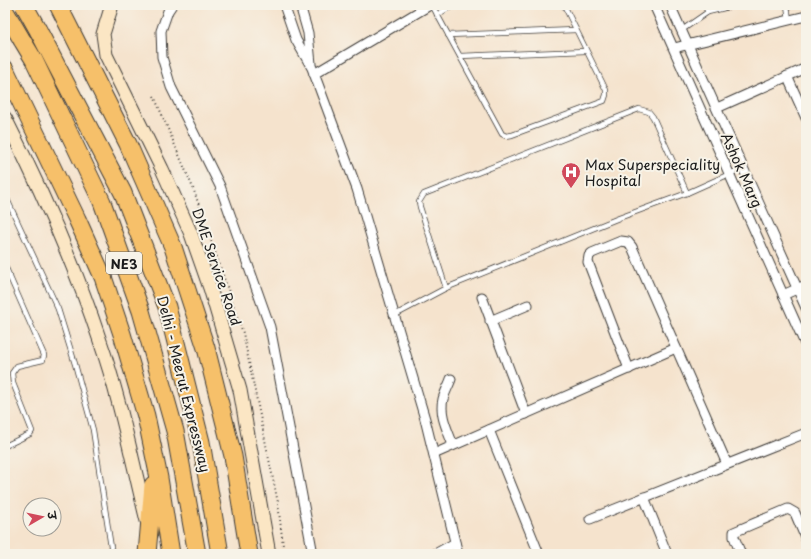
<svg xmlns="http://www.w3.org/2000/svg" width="811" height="559" font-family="'Playpen Sans','Playpen Sans Deva',sans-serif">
<rect width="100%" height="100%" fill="#f7f3e8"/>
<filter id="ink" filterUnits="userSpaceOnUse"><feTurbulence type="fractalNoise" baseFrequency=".025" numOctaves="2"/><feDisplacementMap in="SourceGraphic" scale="8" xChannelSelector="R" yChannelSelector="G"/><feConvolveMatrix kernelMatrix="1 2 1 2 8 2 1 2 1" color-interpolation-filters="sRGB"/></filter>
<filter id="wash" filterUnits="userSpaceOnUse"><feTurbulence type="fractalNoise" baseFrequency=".012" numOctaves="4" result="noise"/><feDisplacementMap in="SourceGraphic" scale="16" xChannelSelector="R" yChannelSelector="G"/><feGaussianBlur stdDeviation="0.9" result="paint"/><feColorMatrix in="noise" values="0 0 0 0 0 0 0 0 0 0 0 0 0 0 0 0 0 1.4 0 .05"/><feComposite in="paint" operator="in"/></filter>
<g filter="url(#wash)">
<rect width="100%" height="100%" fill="#f5e3cd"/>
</g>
<g filter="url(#ink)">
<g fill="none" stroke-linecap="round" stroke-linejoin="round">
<g stroke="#3d3a37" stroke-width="6">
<g id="lane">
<polyline points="432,5 502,134 506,136 512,135 604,101 606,95 606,90 564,5"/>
<polyline points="787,5 789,20"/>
<polyline points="708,12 737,5"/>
<polyline points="437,15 453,5"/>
<polyline points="682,30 708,12 704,5"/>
<polyline points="448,35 576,30"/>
<polyline points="460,56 586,51"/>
<polyline points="5,195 58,309 75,364 93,430 112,554"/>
<polyline points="5,266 44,355 43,360 17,366 12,373 13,383 32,431 30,434 5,446"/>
<polyline points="5,280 10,276"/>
<polyline points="446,288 420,207 419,202 424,194 639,109 649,112 653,117 687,193"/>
<polyline points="395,315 446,288 619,218 687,193 743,168"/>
</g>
</g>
<g stroke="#3d3a37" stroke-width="11">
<g id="street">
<polyline points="172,5 168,11 161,31 162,57 171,87 220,186 270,327 313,554"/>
<polyline points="284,5 296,40 312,68 357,189 425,419 458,554"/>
<polyline points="300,5 308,33 311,64"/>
<polyline points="654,5 806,346"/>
<polyline points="670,5 806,308"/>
<polyline points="674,48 806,16"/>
<polyline points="314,74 430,5"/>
<polyline points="787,76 806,118"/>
<polyline points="717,108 806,68"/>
<polyline points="783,295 806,285"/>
<polyline points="482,297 526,414"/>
<polyline points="490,321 528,305"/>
<polyline points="629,369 588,262 589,256 592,253 621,241 628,242 632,247 727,464"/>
<path d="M451 379C449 385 445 392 443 399 439 415 448 431 453 445"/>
<polyline points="489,430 539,554"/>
<polyline points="434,454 676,348"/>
<polyline points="644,497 667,554"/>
<polyline points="590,519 806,433"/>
<polyline points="435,554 455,543"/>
<polyline points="741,554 734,537 734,532 788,509 795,513 806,539"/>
</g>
</g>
<g stroke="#3d3a37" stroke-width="15">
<g id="secondary">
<polyline points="112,5 103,34 106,55 162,169 191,234 210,288 240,390 269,554"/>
<path d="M5 118C41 189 74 263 99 338 120 398 132 460 147 521"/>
</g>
</g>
<g stroke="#3d3a37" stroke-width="19">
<g id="highway">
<polyline points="58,5 128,144 173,247 206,348 233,456 249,554"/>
<polyline points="38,30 123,193 167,307 201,442 220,554"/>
<polyline points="22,40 34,60 102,202 141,311 175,431 197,554"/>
<polyline points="5,69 77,219 103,277 122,334 146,416 159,478 171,554"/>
<polyline points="147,554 153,485"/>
</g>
</g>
<polyline stroke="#3d3a37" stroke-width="2" stroke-dasharray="1 3" stroke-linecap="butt" points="154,96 193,188 243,333 278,503 284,554"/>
<use href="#lane" stroke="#fff" stroke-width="4.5"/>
<use href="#street" stroke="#fff" stroke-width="9"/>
<use href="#secondary" stroke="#fbe6c4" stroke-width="13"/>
<use href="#highway" stroke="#f6c06b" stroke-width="17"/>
<g stroke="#3d3a37" stroke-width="19" stroke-linecap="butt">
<g id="highway-bridge">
<polyline points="24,5 38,30"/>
<polyline points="5,11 22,40"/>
</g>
</g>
<use href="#highway-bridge" stroke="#f6c06b" stroke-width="17"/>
</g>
</g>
<defs>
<g id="hospital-pin" transform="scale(1)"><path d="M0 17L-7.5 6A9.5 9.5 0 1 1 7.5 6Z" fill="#d1495b" stroke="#f7f3e8"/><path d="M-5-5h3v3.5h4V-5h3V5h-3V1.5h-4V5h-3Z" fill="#fff"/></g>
</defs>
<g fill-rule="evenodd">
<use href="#hospital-pin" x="571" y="172"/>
</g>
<g text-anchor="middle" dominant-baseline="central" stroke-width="4" stroke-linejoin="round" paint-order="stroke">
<rect fill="#f7f3e8" stroke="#5e5c59" stroke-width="1" x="106" y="252" width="36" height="22" rx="3"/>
<g font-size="13" font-weight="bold" fill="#1c1c1c">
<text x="124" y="263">NE3</text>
</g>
<g font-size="14" fill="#1c1c1c" stroke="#f7f3e8" text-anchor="start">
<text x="585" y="164">Max Superspeciality<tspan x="585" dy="16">Hospital</tspan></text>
</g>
<g font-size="14" fill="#1c1c1c" stroke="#f7f3e8">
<text transform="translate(742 170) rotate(66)">Ashok Marg</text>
<text transform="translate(217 267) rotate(71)">DME Service Road</text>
<text transform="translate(184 384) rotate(76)">Delhi - Meerut Expressway</text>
</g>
</g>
<rect width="811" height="559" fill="none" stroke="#f7f3e8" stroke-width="20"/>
<g transform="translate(42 517) rotate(81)"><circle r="19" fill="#f7f3e8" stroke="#9f9d96"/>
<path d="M0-3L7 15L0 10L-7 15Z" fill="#d1495b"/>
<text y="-6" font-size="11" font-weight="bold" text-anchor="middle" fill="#1c1c1c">उ</text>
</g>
</svg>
